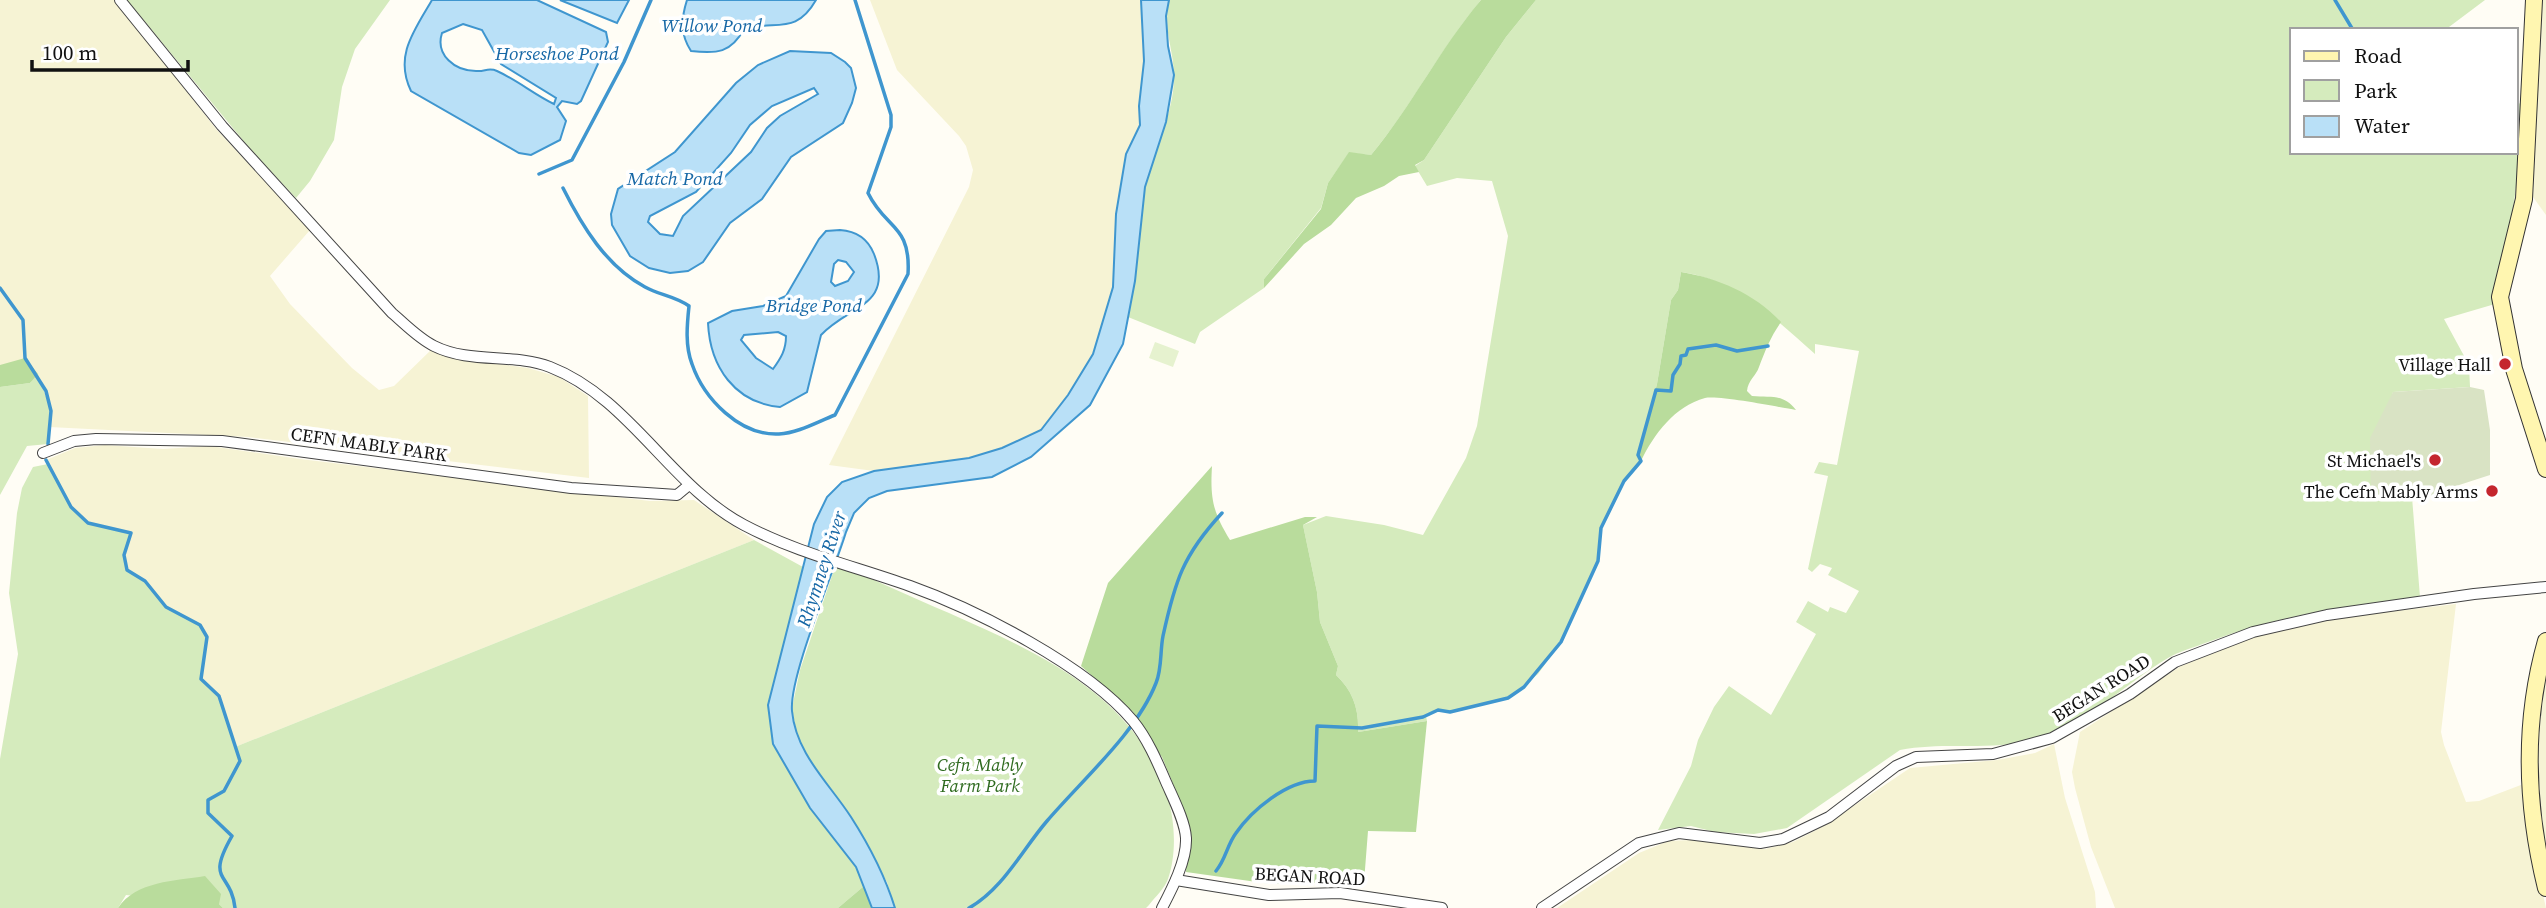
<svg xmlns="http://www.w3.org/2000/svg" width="2546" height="908" font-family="'Source Serif 4',serif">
<rect width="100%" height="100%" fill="#fffdf5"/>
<g fill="#f6f3d4">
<polygon points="0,0 115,0 216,129 310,230 270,276 290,304 352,368 379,390 394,386 432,349 454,358 528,368 559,377 588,396 589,478 248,437 49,427 51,411 46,391 0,365"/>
<polygon points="870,0 1141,0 1144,61 1139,106 1140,125 1126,154 1116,214 1113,287 1093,354 1068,395 1041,430 1002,448 969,458 874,471 829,465 969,187 973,170 966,146 959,136 897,70"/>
<polygon points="2540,0 2546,0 2546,215 2533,197"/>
<polygon points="105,445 163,449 210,446 300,459 650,501 694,500 754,540 235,747 219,696 201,679 207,637 200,625 166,607 145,581 127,570 124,555 131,533 88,523 71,507 46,460 75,448"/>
<polygon points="2456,604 2441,732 2444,745 2466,802 2479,801 2526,783 2525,817 2546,908 2115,908 2091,847 2075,788 2072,772 2080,732 2181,666 2254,637 2344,617"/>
<polygon points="2542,677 2546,678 2546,859 2540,833 2535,762"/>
<polygon points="2054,744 2065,798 2095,892 2096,908 1557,908 1639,853 1668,841 1691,840 1765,849 1793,842 1824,826 1910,768 1997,760 2035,753"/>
</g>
<g fill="#d5ebbd">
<polygon points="127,0 390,0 355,49 342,87 334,140 310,181 296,198 251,150"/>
<path d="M1169 0H1481C1440 49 1412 106 1371 155L1349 153 1328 183 1321 208 1264 279V288L1200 332 1195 344 1128 317C1137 275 1136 231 1145 189 1152 151 1175 114 1174 74 1173 47 1163 30 1169 0Z"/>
<path d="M1536 0H2485L2445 30H2292V152H2516V104L2522 103C2521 172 2510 237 2495 304L2444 319 2469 365 2470 387 2393 392 2371 500 2412 497 2420 597C2348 605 2276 616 2208 642 2195 647 2180 651 2168 658 2124 684 2087 725 2037 739 1992 752 1946 741 1900 750L1787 828 1754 834 1715 832 1691 826 1658 830 1691 766 1698 740 1714 707 1729 686 1771 715 1816 634 1796 622 1808 601 1828 612 1830 607 1846 613 1859 591 1828 575 1832 568 1820 564 1812 572 1808 569 1828 476 1814 473 1819 462 1837 465 1859 351 1815 344V354C1774 318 1737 280 1681 272L1678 290 1671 300 1657 384 1638 455 1641 461 1624 481 1601 527 1598 561 1561 642 1538 674 1508 698 1450 712 1438 710 1426 716 1427 721 1358 732C1359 709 1353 691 1336 675L1338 666 1320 622 1317 592 1303 525 1326 516 1384 525 1423 535 1466 458 1477 426 1508 236 1492 181 1457 178 1427 186 1415 166 1424 160 1506 37Z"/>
<polygon points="38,374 51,411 48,444 27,446 0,495 0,387 30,383"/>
<polygon points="48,464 71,507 88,523 131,533 124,555 128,570 145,581 166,607 200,625 207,637 201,679 219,696 235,747 754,540 803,567 768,705 773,744 810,808 856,867 864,886 838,908 223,908 219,904 126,895 118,908 0,908 0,759 18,654 9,593 17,513 22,488 33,467"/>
<path d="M836 564C874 579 911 597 949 613 1037 652 1135 695 1167 795 1175 820 1177 853 1168 879 1165 888 1155 897 1149 905L1146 908H895L887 882 798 741 792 708 800 670Z"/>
</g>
<g fill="#b9dc9c">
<path d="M1481 0H1536L1506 37 1424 160 1415 165 1419 172 1399 176 1384 186 1356 198 1331 225 1304 244 1264 288V279L1321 209 1328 183 1349 152 1371 155C1412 106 1440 48 1481 0Z"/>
<path d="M1681 272C1718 278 1755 294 1781 322 1771 336 1765 351 1759 367 1756 376 1748 380 1747 391L1752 396C1771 398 1783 393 1796 410 1778 407 1719 395 1705 398 1675 406 1654 434 1641 461L1638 455 1657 384 1671 300 1678 290Z"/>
<polygon points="25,358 38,374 30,383 0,387 0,365"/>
<path d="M1212 466C1210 499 1213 512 1230 540L1305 517H1317L1303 525 1317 592 1320 622 1338 666 1336 675C1353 691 1359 709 1358 732L1427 721 1416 832 1368 831 1364 882 1271 884 1186 872 1188 820 1162 757 1148 740 1133 712 1081 666 1108 583Z"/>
<path d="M205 876 221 894 219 904 223 908H118C136 881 175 881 205 876Z"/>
<polygon points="864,886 872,908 838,908"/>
</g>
<polygon fill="#d9e3c4" points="2470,387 2484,390 2490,430 2490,475 2453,487 2451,494 2371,500 2370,438 2393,392"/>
<polygon fill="#e6f2cf" points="1155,342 1179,351 1173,367 1149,358"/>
<g fill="#b9e0f7" stroke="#3f96cf" stroke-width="2" fill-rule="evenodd">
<path d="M432 0H537L606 32 608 42 581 101 577 104 562 101 557 107 566 121 560 140 531 155 519 153 411 91C394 56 414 31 432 0ZM463 24 482 30 501 64 556 98 554 104C535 95 517 80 497 71 488 67 485 72 476 71 455 71 435 55 442 33Z"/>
<polygon points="560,0 629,0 617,23"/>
<path d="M687 0H816C796 35 777 20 744 29 731 53 717 54 691 51 680 34 681 19 687 0Z"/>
<path d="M1141 0H1169L1166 16 1168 46 1174 75 1166 122 1145 187 1135 281 1123 344 1090 405 1031 457 992 477 887 491 869 498 854 513 846 532C834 572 789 676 792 711 796 754 829 783 851 817 869 845 885 876 895 908H872L856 867 810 808 773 744 768 705 814 524 827 497 842 482 874 471 969 458 1002 448 1041 430 1068 395 1093 354 1113 287 1116 214 1126 154 1140 125 1139 106 1144 61Z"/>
<path d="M790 51 831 53 845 62 851 68 856 88 852 103 843 123 791 157 762 199 730 223 703 262 688 271 670 273 649 268 630 256 612 225 611 214 618 189 675 152 736 83 758 65ZM814 88 818 94 780 116 767 128 751 152 683 216 673 236 660 234 648 222 650 216 696 192 731 153 750 125 772 106Z"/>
<path d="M840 230C856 231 868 239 874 254 894 306 849 305 821 335L807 392 780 407C735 403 710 367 708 323L732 311 763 306 786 296 819 239 826 231ZM838 260 846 262 854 272 848 281 835 286 831 282 834 264ZM778 332 786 336C786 350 781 358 773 369L756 358 741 340 744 335Z"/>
</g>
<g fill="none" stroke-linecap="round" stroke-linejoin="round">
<g stroke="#3f96cf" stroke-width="3.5">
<polyline points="2335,0 2353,30"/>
<polyline points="539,174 572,160 624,62 651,0"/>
<path d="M563 188C582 226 606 266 645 287 659 295 675 296 689 306 687 325 685 346 692 364 704 399 740 436 779 434 798 433 817 422 835 415L908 274C911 224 886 230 868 193L891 127V115L855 0"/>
<polyline points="0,288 23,320 25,358 46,391 51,411 48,444"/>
<path d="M46 460 71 507 88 523 131 533 124 555 127 570 145 581 166 607 200 625 207 637 201 679 219 696 240 761 224 791 208 800V813L232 836C205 883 231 871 235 908"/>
<path d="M1216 871C1226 859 1227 845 1236 833 1252 810 1287 781 1315 781L1317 726 1362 728 1423 717 1438 710 1450 712 1508 698 1524 687 1561 642 1598 561 1601 528 1624 481 1641 461 1638 455 1656 390 1671 391 1673 375 1680 364 1681 356 1686 355 1688 349 1716 345 1737 351 1768 346"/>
<path d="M969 908C1003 889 1022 850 1047 821 1082 780 1137 732 1156 683 1162 669 1160 651 1163 636 1175 581 1183 555 1222 513"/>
</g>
<g stroke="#444" stroke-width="12">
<g id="street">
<path d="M120 0 222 126 392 313C405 324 418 338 434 346 470 364 514 353 550 367 630 398 670 486 744 525 797 553 854 566 910 586 977 610 1087 666 1133 721 1147 738 1157 761 1166 782 1173 798 1185 821 1186 838 1187 860 1172 889 1162 908"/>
<polyline points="43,453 74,441 96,439 222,441 571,488 677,495 689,485"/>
<polyline points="1176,880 1269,895 1340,893 1442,908"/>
<polyline points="1542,908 1639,843 1679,833 1760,843 1783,839 1829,817 1896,766 1916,757 1993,754 2052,738 2130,694 2175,662 2253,632 2327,615 2474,594 2546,587"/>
</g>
</g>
<g stroke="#333" stroke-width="18">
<g id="secondary">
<polyline points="2534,0 2524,199 2500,297 2514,369 2546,469"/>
<path d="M2546 641C2523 722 2526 807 2546 888"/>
</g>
</g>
<use href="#street" stroke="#fff" stroke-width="10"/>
<use href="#secondary" stroke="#fff6b0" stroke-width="16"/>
</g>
<g fill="#c4262e" stroke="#fff" stroke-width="2.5">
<circle cx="2505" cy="364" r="7"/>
<circle cx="2435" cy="460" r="7"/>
<circle cx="2492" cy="491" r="7"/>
</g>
<g text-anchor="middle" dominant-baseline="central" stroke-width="7" stroke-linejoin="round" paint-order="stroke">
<g font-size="18" fill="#111" stroke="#fff" text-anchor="end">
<text x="2491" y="364">Village Hall</text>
<text x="2421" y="460">St Michael's</text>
<text x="2478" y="491">The Cefn Mably Arms</text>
</g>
<g font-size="18" fill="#111" stroke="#fff">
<text transform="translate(369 444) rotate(8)">CEFN MABLY PARK</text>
<text transform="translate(2101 688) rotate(-32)">BEGAN ROAD</text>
<text transform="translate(1310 876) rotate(3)">BEGAN ROAD</text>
</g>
<g font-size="18" font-style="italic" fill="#2f6b1f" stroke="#fff">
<text x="980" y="764">Cefn Mably<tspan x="980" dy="21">Farm Park</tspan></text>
</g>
<g font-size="19" font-style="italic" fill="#1768a6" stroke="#fff">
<text x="712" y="25">Willow Pond</text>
<text x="557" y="53">Horseshoe Pond</text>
<text x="675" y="178">Match Pond</text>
<text x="814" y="305">Bridge Pond</text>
<text transform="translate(821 569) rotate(-72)">Rhymney River</text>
</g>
</g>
<rect x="2290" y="28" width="228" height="126" fill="#ffffff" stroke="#a0a0a0" stroke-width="2"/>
<rect x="2304" y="51" width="35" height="10" fill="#fff6b0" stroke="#a0a0a0" stroke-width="2"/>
<text x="2354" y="63" font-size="21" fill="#111111">Road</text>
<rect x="2304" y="80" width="35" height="21" fill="#d5ebbd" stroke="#a0a0a0" stroke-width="2"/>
<text x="2354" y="98" font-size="21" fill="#111111">Park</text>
<rect x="2304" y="116" width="35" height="21" fill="#b9e0f7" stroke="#a0a0a0" stroke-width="2"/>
<text x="2354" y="133" font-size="21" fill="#111111">Water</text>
<path d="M32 60v10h156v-10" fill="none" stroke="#111111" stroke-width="3.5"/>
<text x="42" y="60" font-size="21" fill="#111111" stroke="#ffffff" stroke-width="5" paint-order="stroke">100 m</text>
</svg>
